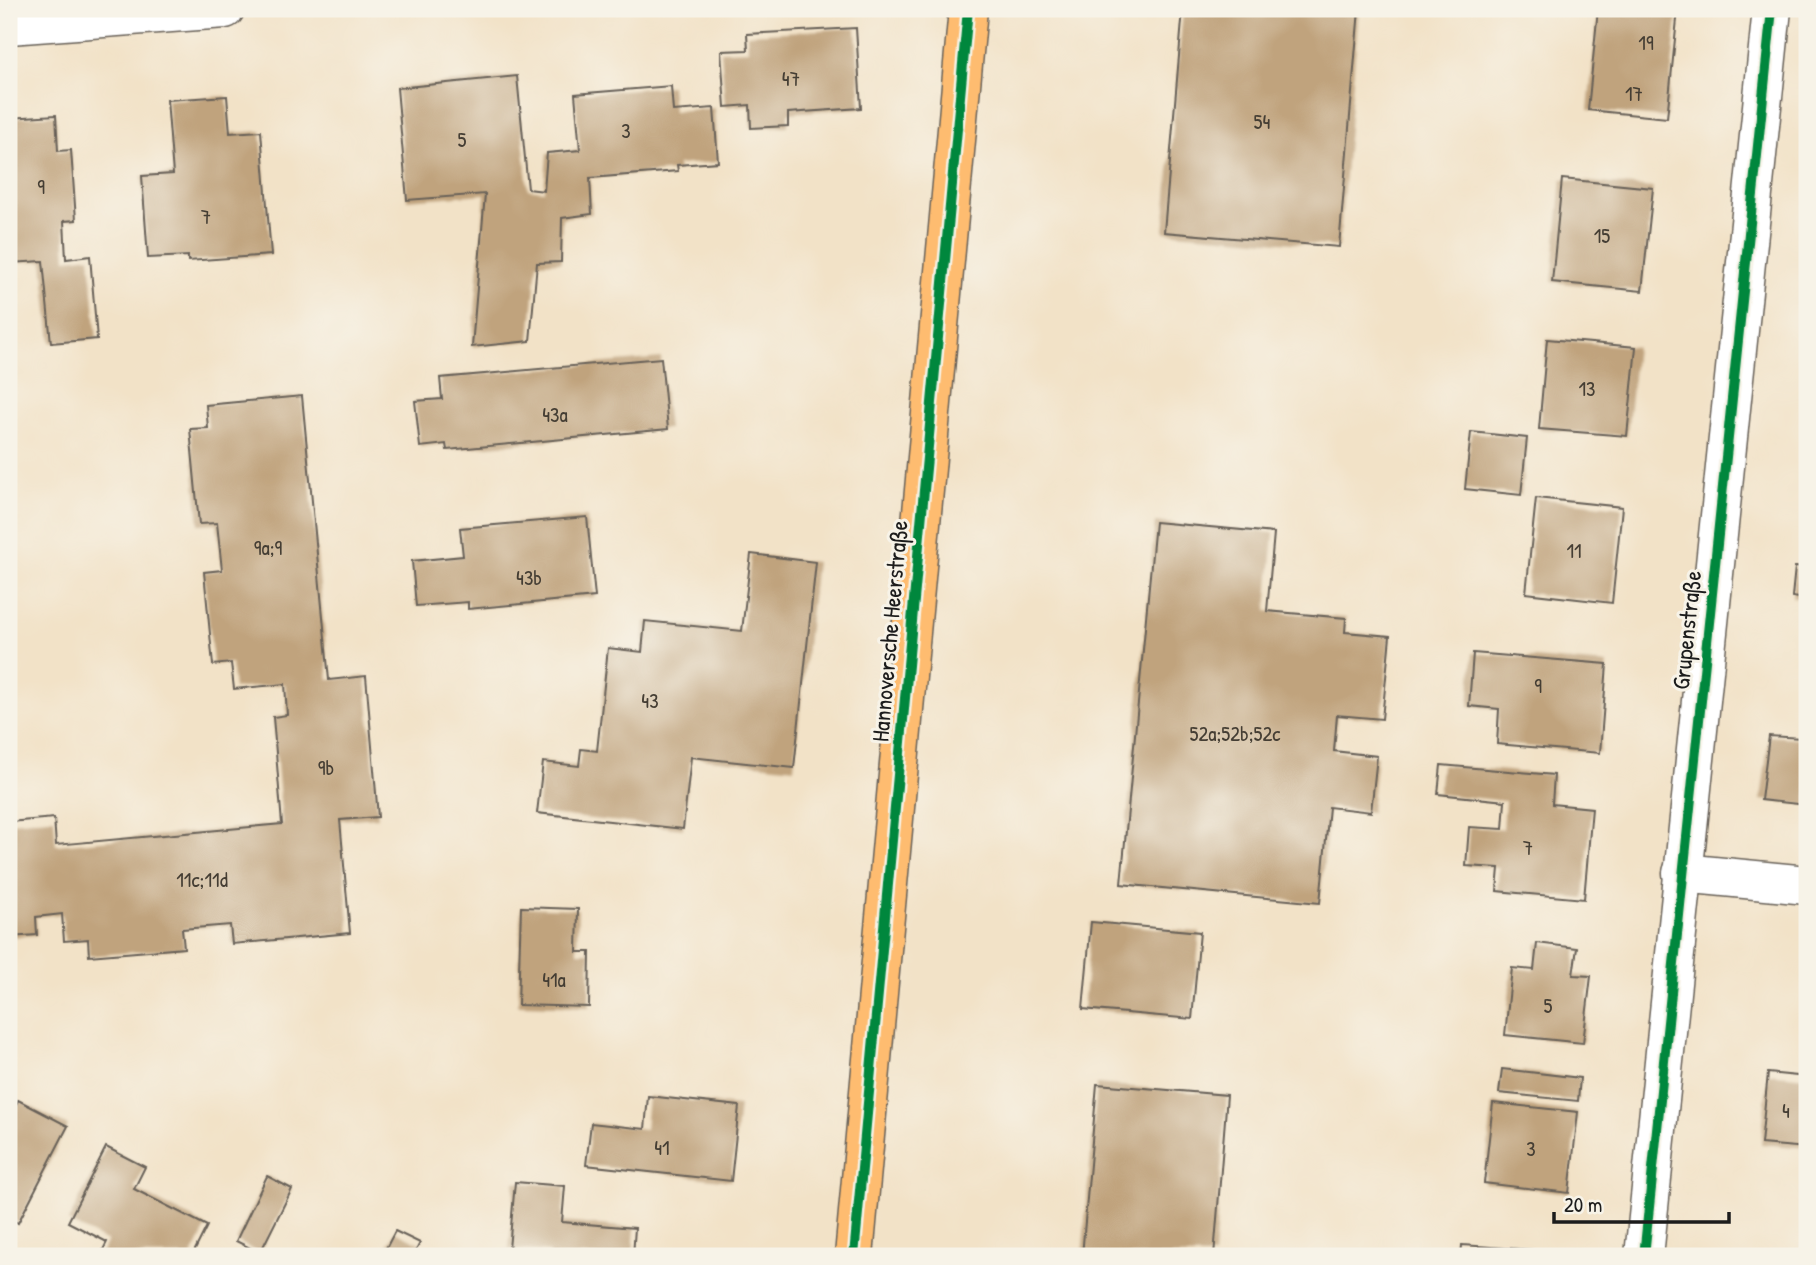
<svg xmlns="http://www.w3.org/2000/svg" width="1816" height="1265" font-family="'Patrick Hand',sans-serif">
<rect width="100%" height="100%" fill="#f7f3e8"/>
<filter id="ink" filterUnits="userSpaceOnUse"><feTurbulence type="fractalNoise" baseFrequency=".0143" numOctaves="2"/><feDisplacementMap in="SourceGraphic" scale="14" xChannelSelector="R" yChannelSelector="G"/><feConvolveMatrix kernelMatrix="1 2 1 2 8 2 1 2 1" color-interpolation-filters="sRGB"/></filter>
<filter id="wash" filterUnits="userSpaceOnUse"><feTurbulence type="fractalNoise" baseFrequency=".00686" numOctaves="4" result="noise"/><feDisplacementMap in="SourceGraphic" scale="28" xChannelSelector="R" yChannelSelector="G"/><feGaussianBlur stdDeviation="1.57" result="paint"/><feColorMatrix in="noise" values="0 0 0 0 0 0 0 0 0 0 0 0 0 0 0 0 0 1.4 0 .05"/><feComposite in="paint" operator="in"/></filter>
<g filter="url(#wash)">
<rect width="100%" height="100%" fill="#f2e2c7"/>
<g id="blocks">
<g fill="#c0a37d">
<polygon points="1183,9 1359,9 1339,247 1164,232"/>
<polygon points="1598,9 1678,9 1667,118 1588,110"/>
<polygon points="856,28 861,108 788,113 788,126 751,128 750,105 725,107 721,51 748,50 747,34"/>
<polygon points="517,76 528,189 544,191 547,153 580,150 575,94 671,86 673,111 714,108 718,162 677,165 678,171 590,178 592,214 562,218 561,262 537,263 530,341 472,347 485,194 407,200 397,88"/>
<polygon points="227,96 230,133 261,131 271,255 188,261 188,256 148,258 142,176 173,174 167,100"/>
<polygon points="56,115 58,151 71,150 76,220 64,221 66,259 90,256 97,339 51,343 43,261 9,263 9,118"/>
<polygon points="1562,179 1653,188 1642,291 1552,282"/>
<polygon points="1547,339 1636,347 1627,436 1539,429"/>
<polygon points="661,358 668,429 447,450 446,444 420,447 415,401 442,399 440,378"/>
<polygon points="302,396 329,680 366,676 378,817 340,820 350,933 232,944 230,925 182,929 184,948 89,956 88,939 64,941 62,914 36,917 37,935 9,937 9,822 54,818 56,845 282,824 273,717 287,715 285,684 234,689 231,663 213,665 204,572 222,570 217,523 199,524 190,429 208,428 206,405"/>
<polygon points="1471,432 1527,438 1521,495 1465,489"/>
<polygon points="1536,498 1622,507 1612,603 1526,593"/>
<polygon points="587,517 595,597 468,609 468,602 416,606 412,561 463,556 460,528"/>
<polygon points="1155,522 1274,533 1267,611 1346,618 1345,632 1390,636 1382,719 1337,715 1334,751 1377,756 1371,812 1329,807 1320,903 1121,884"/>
<polygon points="751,554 816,562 794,768 691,757 683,829 537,813 543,762 579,766 581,749 597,751 608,648 642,652 645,621 742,631"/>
<polygon points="1795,567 1807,568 1807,599 1792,597"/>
<polygon points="1473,653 1607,664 1600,753 1497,744 1499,709 1469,706"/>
<polygon points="1802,727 1807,727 1807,805 1761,800 1769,736 1801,738"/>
<polygon points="1441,765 1554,775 1552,804 1592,808 1584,899 1497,891 1499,868 1466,866 1469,827 1503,829 1505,801 1438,794"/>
<polygon points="521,907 578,909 577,952 590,952 589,1007 518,1005"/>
<polygon points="1091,922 1200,932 1192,1019 1083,1009"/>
<polygon points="1537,943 1577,948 1573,975 1591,976 1583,1043 1505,1035 1512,968 1534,970"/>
<polygon points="1502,1069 1580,1078 1578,1101 1499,1093"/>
<polygon points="1768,1073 1807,1077 1807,1148 1761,1144"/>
<polygon points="1097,1084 1227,1095 1214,1256 1082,1256"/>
<polygon points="648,1096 739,1106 731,1181 586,1165 591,1123 645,1129"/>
<polygon points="18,1100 68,1126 18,1223 9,1218 9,1119"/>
<polygon points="1493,1103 1578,1112 1569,1193 1484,1183"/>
<polygon points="106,1147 145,1167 134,1189 207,1226 192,1256 100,1256 107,1242 68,1222"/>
<polygon points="267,1176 292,1189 260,1253 236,1241"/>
<polygon points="515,1182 565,1186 562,1222 635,1228 633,1256 549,1256 549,1252 509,1249"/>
<polygon points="395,1231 420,1243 413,1256 382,1256"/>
<polygon points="1462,1245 1562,1252 1562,1256 1461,1256"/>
</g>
</g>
</g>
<g filter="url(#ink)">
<use href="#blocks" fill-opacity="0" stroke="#676158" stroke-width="2"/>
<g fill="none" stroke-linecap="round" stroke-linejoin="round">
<g stroke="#676158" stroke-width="41">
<g id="minor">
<polyline points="9,25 225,9"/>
<polyline points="1682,873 1807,885"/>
<polyline points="1644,1256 1772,9"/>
</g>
</g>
<g stroke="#676158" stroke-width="41">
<polyline id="primary" points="854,1256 968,9"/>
</g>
<use href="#minor" stroke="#fff" stroke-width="38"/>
<use href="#primary" stroke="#febc70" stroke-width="38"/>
<g stroke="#f7f3e8" stroke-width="15">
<g id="cycleway">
<polyline points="854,1256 968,9"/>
<polyline points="1644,1256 1772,9"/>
</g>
</g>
<use href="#cycleway" stroke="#00873e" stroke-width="10"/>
</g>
</g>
<g text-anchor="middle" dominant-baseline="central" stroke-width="6" stroke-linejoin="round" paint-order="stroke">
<g font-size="21" fill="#453e34">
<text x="1646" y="42">19</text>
<text x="791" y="78">47</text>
<text x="1634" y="93">17</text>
<text x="1262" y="121">54</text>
<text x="626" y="130">3</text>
<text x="462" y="139">5</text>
<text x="41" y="186">9</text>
<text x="206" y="216">7</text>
<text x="1602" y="235">15</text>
<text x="1587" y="388">13</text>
<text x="555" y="414">43a</text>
<text x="268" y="547">9a;9</text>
<text x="1574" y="550">11</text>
<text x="529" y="577">43b</text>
<text x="1538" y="685">9</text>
<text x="650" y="700">43</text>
<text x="1235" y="733">52a;52b;52c</text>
<text x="326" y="767">9b</text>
<text x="1528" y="847">7</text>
<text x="202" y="879">11c;11d</text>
<text x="554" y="979">41a</text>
<text x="1548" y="1005">5</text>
<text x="1786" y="1110">4</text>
<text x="662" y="1147">41</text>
<text x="1531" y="1148">3</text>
</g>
<g font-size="24" fill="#1c1c1c" stroke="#f7f3e8">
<text transform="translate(1686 630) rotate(-84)">Grupenstraße</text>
<text transform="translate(889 631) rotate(-85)">Hannoversche Heerstraße</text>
</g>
</g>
<rect width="1816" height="1265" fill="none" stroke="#f7f3e8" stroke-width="35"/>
<path d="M1554 1212v10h175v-10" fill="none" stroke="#1c1c1c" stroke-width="3.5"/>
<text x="1564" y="1212" font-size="21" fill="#1c1c1c" stroke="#f7f3e8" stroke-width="5" paint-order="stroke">20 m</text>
</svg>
